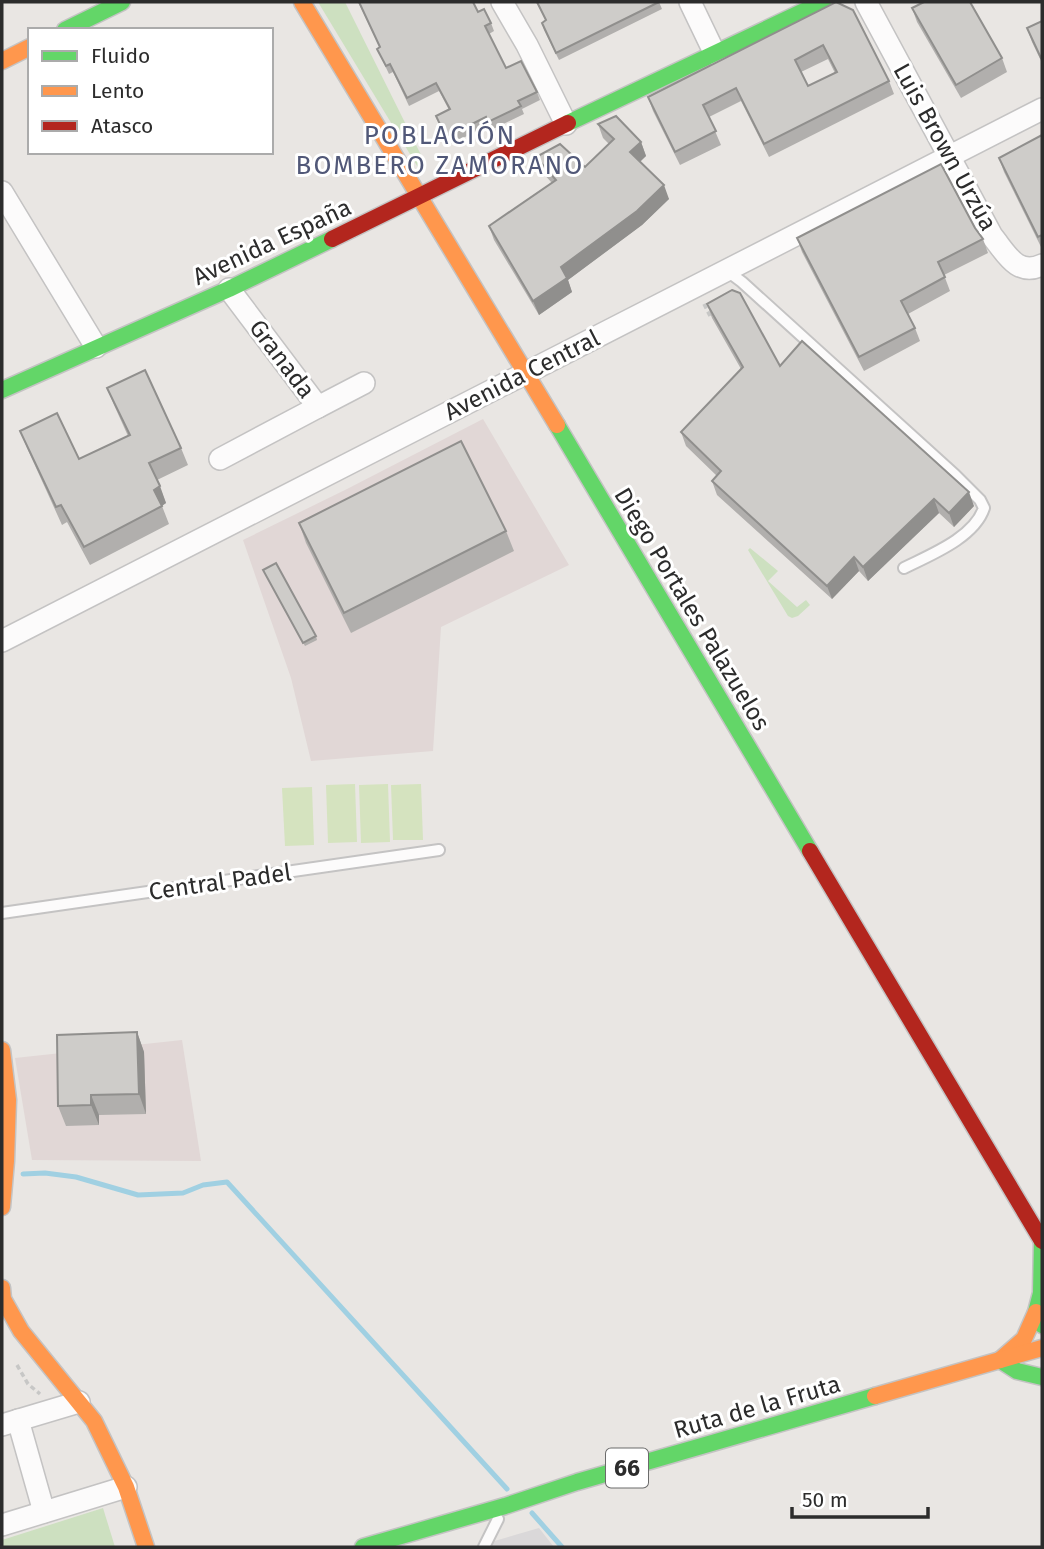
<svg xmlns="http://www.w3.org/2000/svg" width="1044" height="1549" font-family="'Fira Sans',sans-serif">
<rect width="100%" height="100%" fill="#e9e6e3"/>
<polygon fill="#dad8d9" points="539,1528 554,1547 474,1547"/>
<g fill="#e1d7d6">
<polygon points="483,419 569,565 441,627 433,751 311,761 291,678 243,540 347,489"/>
<polygon points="182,1040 201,1161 32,1160 15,1058"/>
</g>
<g fill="#cde0c0">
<polygon points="318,2 345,2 426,165 419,169"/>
<polygon points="750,548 778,571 768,581 797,607 806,600 810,605 798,616 792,618 788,616 748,550"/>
<polygon points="103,1508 115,1547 2,1547 2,1540"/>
</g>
<g fill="#d5e3bf">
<polygon points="355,784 357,842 328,843 326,785"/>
<polygon points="388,784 390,842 361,843 359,785"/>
<polygon points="421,784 423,840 393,840 391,785"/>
<polygon points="312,787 314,845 285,846 282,788"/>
</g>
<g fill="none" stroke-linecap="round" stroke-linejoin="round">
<g stroke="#a0d0e2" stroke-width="5">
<polyline points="23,1174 45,1173 76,1177 138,1195 183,1193 203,1185 227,1182 507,1489"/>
<polyline points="532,1513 562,1547"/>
</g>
<g stroke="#c4c3c3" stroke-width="14">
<g id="lane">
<path d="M726 270 742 282 955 475 980 500 984 508C974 538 930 555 904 568"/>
<polyline points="2,913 439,850"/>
<polyline points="484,1547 498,1519"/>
</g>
</g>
<g stroke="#c4c3c3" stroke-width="24">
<g id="street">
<polyline points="502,2 527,45 566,124"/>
<polyline points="690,2 715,54"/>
<path d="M866 2 992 236C1006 253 1017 277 1042 265"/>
<polyline points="2,192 96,347"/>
<polyline points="318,407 364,383"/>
<polyline points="220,459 318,407 229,289"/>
<polyline points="2,641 1042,109"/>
<polyline points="18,1420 44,1512"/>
<polyline points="2,1425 79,1402"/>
<polyline points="2,1525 126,1487"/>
</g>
</g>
<g stroke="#c4c3c3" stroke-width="19">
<g id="fast">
<polyline points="65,30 122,2"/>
<polyline points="568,123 823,2"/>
<polyline points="2,390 229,289 332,239"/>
<polyline points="557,425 810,851"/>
<polyline points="1042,1241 1041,1293 1036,1312 1042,1325"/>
<polyline points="1000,1360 1017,1371 1042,1377"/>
<polyline points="363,1547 505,1506 577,1482 875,1396"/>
</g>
</g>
<g stroke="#c4c3c3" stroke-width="19">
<g id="slow">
<polyline points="302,2 557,425"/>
<polyline points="2,61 30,47"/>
<polyline points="2,1050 8,1100 6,1161 2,1207"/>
<polyline points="2,1288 3,1299 21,1331 94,1421 126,1487 146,1547"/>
<polyline points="1000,1360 1024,1339 1036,1312"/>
<polyline points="875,1396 1042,1348"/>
</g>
</g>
<g stroke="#c4c3c3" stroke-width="19">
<g id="jam">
<polyline points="332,239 568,123"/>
<polyline points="810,851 1042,1241"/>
</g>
</g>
<g stroke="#c7c7c6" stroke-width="3.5" stroke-dasharray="5 3.5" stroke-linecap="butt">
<polyline points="704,304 711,318"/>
<polyline points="17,1365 28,1384 40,1394"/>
</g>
<use href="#lane" stroke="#fcfbfb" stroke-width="10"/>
<use href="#street" stroke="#fcfbfb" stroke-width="21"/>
<use href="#fast" stroke="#63d668" stroke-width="16"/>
<use href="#slow" stroke="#ff974d" stroke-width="16"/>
<use href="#jam" stroke="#b3261e" stroke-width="16"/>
</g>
<g fill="#b1afad" fill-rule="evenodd">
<polygon points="358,2 473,2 478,12 491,23 494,31 489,34 506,68 537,92 540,100 522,109 524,114 491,130 489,125 449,145 436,116 449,110 439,91 409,106 393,72 389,74 377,49 380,48"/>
<polygon points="536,2 659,2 662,9 559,60 544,30 542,23 546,20"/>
<path d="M836 2 889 81 894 94 769 157 741 101 709 117 721 145 680 165 653 111 648 97ZM828 59 835 73 808 86 801 72Z"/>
<polygon points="912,8 1002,58 1007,72 961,98 917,22"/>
<polygon points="1042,21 1042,63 1032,42 1027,28"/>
<polygon points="598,124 641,142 646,156 640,162 669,199 642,225 568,280 572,292 539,315 494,240 489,226 552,183 541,171 536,157 585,167 609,144 603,138"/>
<polygon points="1042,135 1042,249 1004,172 999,158"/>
<polygon points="975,228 983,239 988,253 944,275 950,291 908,314 915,328 920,341 864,371 802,252 797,238"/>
<polygon points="707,304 780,366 974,506 954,527 939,513 868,581 859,571 832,599 717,495 712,481 717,476 686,446 681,432 741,369 712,318"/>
<polygon points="107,388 181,448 188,465 157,480 166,503 162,506 169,524 90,565 67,522 62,525 27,448 20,431 79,459 128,436 114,405"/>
<polygon points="299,523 506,531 514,551 351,633 306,543"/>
<polygon points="263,570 316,636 317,640 305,646"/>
<polygon points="137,1032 144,1052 146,1114 99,1115 99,1125 66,1126 58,1106"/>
</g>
<g fill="#908f8d">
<polygon points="641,142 646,156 635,166 630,152"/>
<polygon points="664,185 669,199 642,225 568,280 572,292 539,315 533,301 561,267"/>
<polygon points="160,486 166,503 160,507 154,490"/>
<polygon points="969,492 974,506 954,527 949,513"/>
<polygon points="934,499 939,513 868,581 863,567"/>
<polygon points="854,557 859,571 832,599 827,586"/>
<polygon points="137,1032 144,1052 146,1114 139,1094"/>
<polygon points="91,1095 99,1115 99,1125 91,1105"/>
</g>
<g fill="#ceccc9" stroke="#908f8d" stroke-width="2" fill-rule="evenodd">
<polygon points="359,2 473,2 478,12 484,9 491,23 485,26 506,68 521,61 537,92 518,101 521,106 488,122 486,117 446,137 436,116 450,109 436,83 407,98 390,64 386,66 377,49 380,47"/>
<polygon points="537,2 659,2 556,53 542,23 546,20"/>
<path d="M836 2 853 10 889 81 764 144 736 88 703 105 716 131 675 152 648 97ZM823 45 837 72 808 86 795 60Z"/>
<polygon points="924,2 970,2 1002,58 956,85 912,8"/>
<polygon points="1042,21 1042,58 1041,58 1027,28"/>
<polygon points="616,116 641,142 630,152 664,185 637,211 561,267 567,278 533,301 489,226 556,180 536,157 560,144 585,167 614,139 598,124"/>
<polygon points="1042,135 1042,235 1038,237 999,158"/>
<polygon points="941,164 975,228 983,239 938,262 945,277 901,301 915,328 859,357 797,238"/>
<polygon points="732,290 740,293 780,366 802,341 969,492 949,513 934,499 863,567 854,557 827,586 712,481 721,471 681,432 743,367 707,304"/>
<polygon points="145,370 181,448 149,463 160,486 154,490 162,506 84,547 61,505 56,507 20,431 57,413 79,459 130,435 107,388"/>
<polygon points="461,441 506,531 344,613 299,523"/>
<polygon points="276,563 316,636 303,643 263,570"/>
<polygon points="137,1032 139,1094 91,1095 91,1105 58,1106 57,1035"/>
</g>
<g text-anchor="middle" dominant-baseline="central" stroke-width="6" stroke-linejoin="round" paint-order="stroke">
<rect fill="#fff" stroke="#6b6b6b" stroke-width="2" x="606" y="1448.5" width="42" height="39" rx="5"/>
<g font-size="23" font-weight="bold" fill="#2c2c2c">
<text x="627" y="1468">66</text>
</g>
<g font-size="24" fill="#2c2c2c" stroke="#fff">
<text transform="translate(945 147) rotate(61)">Luis Brown Urzúa</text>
<text transform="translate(272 242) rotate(-25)">Avenida España</text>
<text transform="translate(282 359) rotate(53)">Granada</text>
<text transform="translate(522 375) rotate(-27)">Avenida Central</text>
<text transform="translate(692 609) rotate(59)">Diego Portales Palazuelos</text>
<text transform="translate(220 882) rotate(-8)">Central Padel</text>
<text transform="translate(757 1407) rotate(-16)">Ruta de la Fruta</text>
</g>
<g font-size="26" letter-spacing="2" fill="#515878" stroke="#fff">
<text x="440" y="135">POBLACIÓN<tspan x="440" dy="30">BOMBERO ZAMORANO</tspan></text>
</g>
</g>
<rect width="1044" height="1549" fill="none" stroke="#2c2c2c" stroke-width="7"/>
<rect x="28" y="28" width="245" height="126" fill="#ffffff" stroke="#ababab" stroke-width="2"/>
<rect x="42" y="51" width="35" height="10" fill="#63d668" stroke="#ababab" stroke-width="2"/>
<text x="91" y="63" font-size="21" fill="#2c2c2c">Fluido</text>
<rect x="42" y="86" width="35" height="10" fill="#ff974d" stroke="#ababab" stroke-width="2"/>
<text x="91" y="98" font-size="21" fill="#2c2c2c">Lento</text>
<rect x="42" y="121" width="35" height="10" fill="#b3261e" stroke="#ababab" stroke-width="2"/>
<text x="91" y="133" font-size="21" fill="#2c2c2c">Atasco</text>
<path d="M792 1507v10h136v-10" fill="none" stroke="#2c2c2c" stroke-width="3.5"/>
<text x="802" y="1507" font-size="21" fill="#2c2c2c" stroke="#ffffff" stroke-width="5" paint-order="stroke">50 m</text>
</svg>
